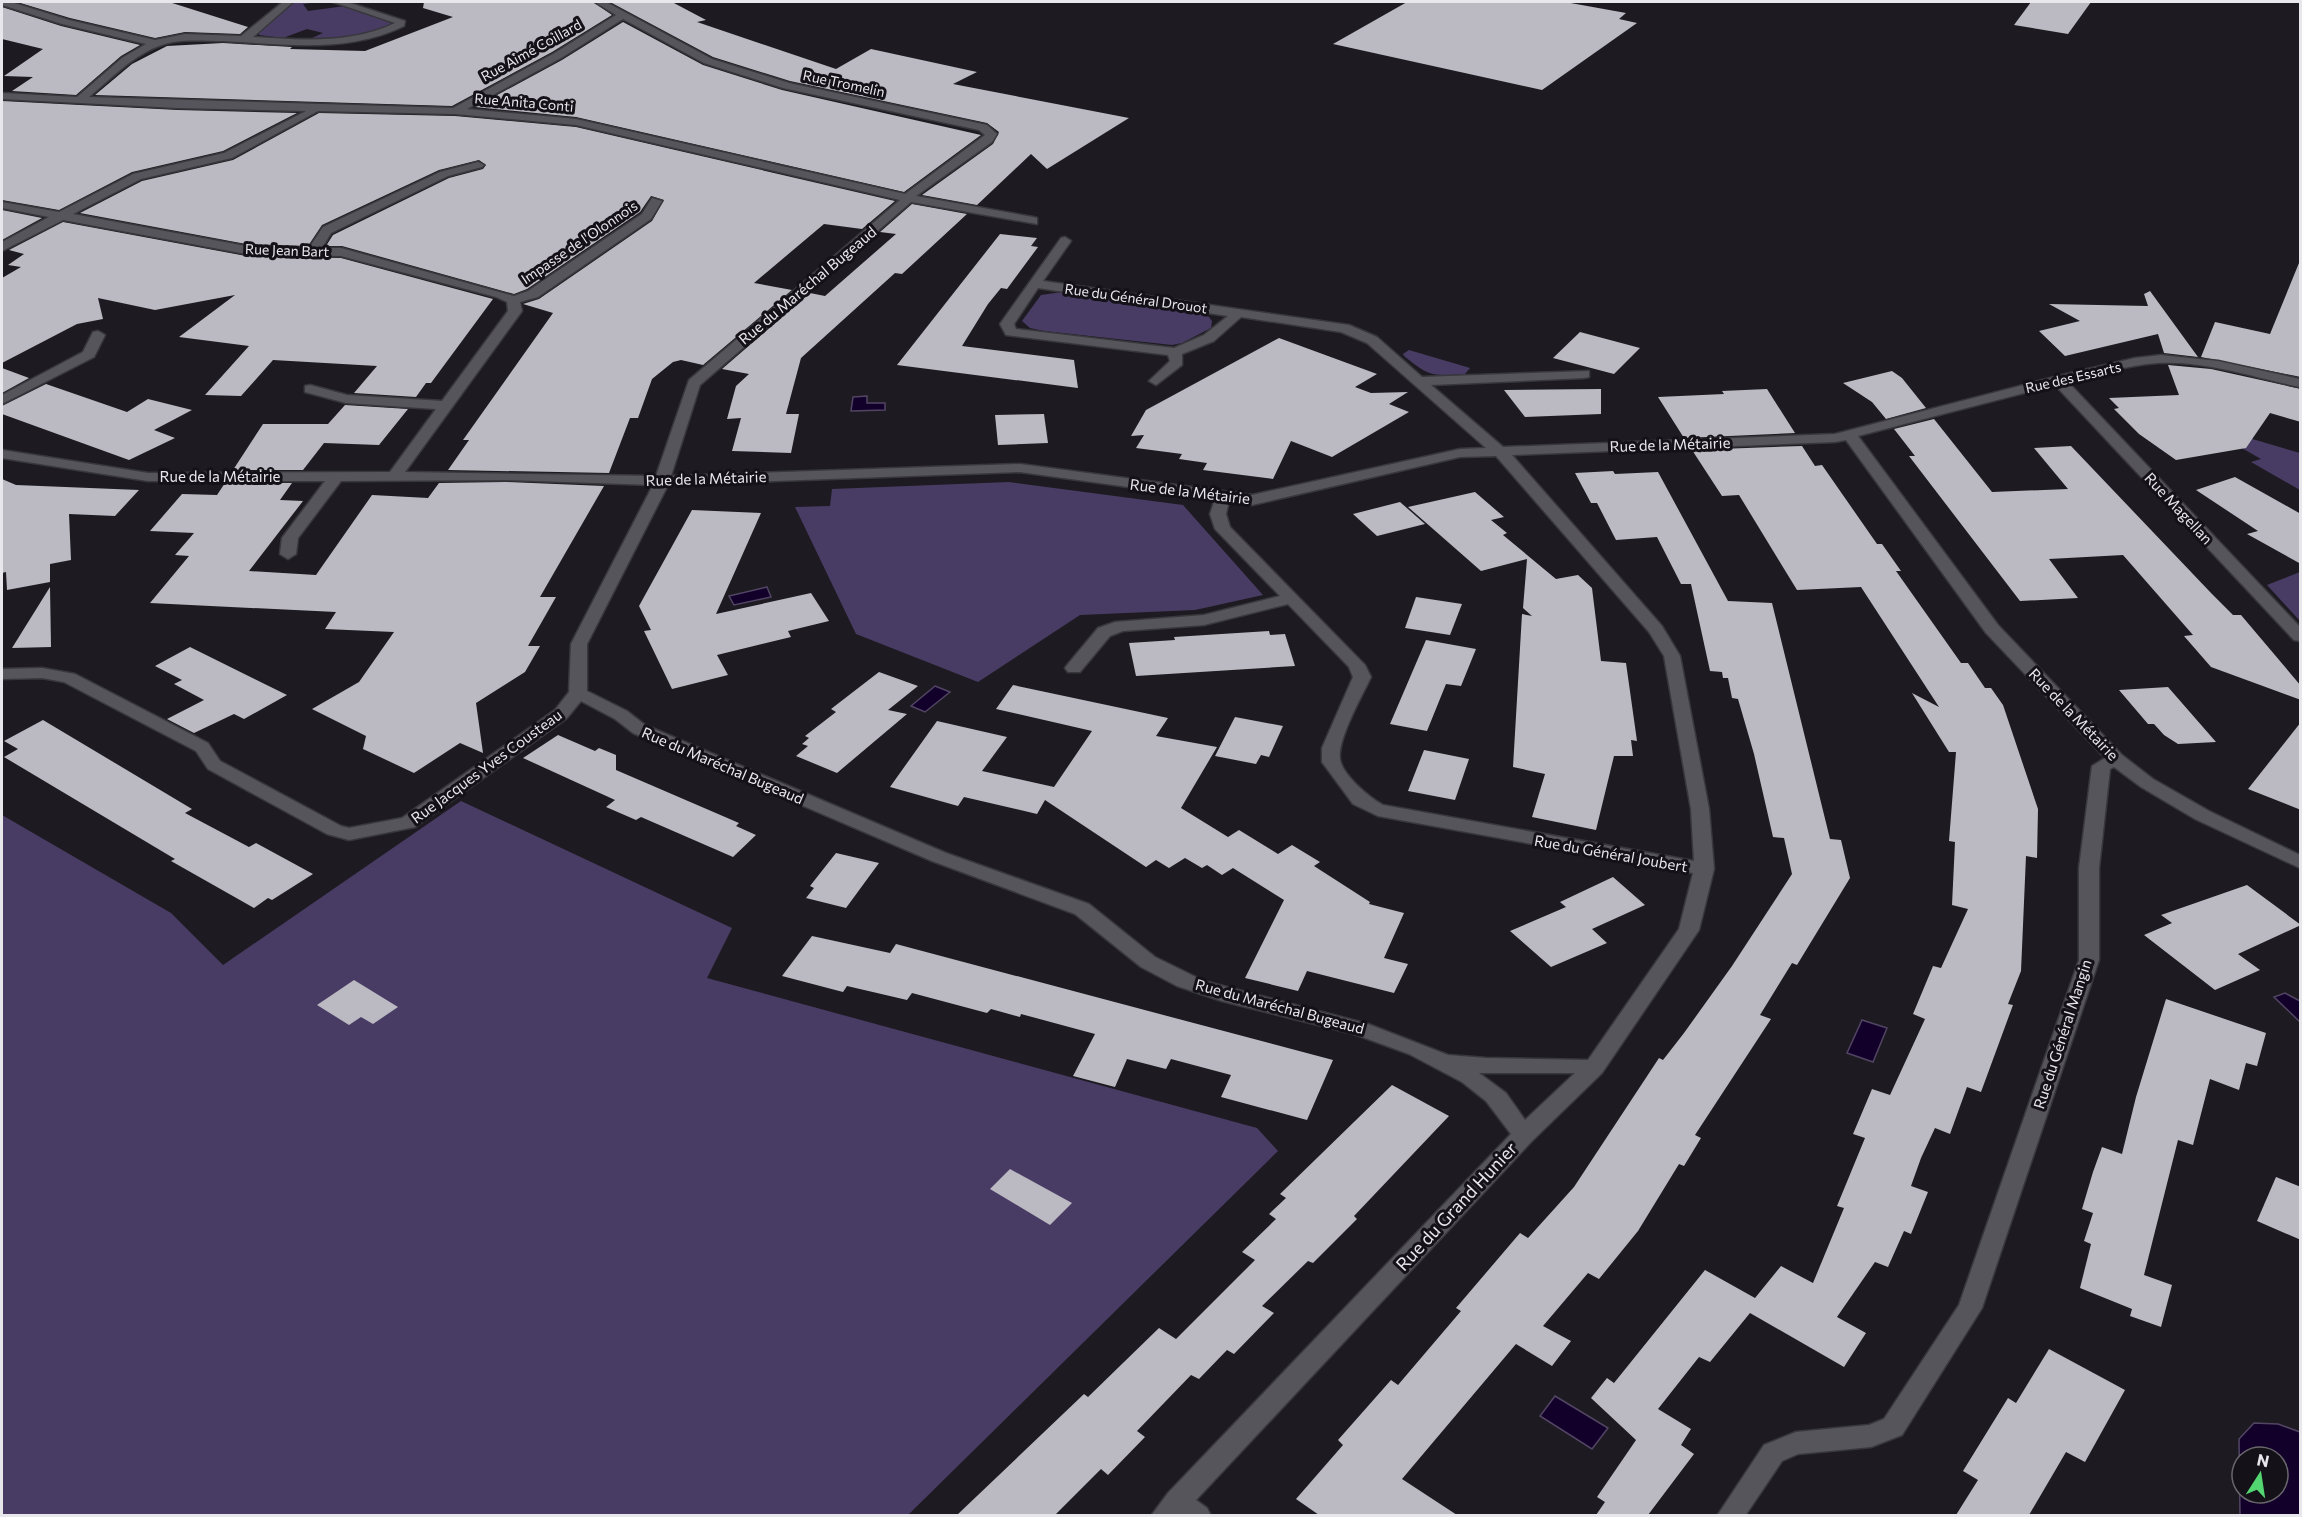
<svg xmlns="http://www.w3.org/2000/svg" width="2302" height="1517" font-family="Commissioner,sans-serif">
<rect width="100%" height="100%" fill="#1d1b21"/>
<g fill="#493c64">
<path d="M294 2H319L303 4 308 11 345 6 391 23C379 40 331 39 312 38L323 33 307 29 283 38 259 35V31Z"/>
<polygon points="1062,292 1193,311 1209,317 1212,321 1211,328 1182,343 1172,345 1044,331 1030,328 1022,321 1041,295"/>
<path d="M1409 350 1470 368 1465 374C1432 376 1430 377 1404 356L1403 354Z"/>
<polygon points="2198,423 2300,453 2300,490 2251,462 2261,459"/>
<polygon points="1009,482 1183,505 1263,595 1195,610 1080,615 978,682 856,634 795,507 830,506 832,489"/>
<polygon points="2300,572 2300,621 2267,585"/>
<polygon points="461,801 732,928 707,978 1257,1128 1278,1151 908,1515 2,1515 2,815 171,913 223,965"/>
</g>
<g fill="#12002a" stroke="#524564" stroke-width="1.5" fill-rule="evenodd">
<polygon points="867,396 867,403 885,403 885,410 851,411 853,397"/>
<polygon points="767,587 771,597 734,605 729,596"/>
<polygon points="935,686 950,692 925,712 911,706"/>
<polygon points="2285,993 2300,1001 2300,1022 2274,997"/>
<polygon points="1862,1020 1887,1028 1873,1062 1847,1053"/>
<polygon points="1555,1396 1608,1428 1592,1449 1540,1416"/>
<path d="M2254 1423 2278 1424 2300 1432V1515H2240L2239 1439ZM2242 1457H2278V1493H2242Z"/>
</g>
<g fill="#bbb9c2">
<polygon points="17,2 169,2 248,27 240,34 185,32 155,38 70,18"/>
<polygon points="424,2 593,2 612,15 552,52 452,106 95,95 132,64 167,46 223,43 292,47 290,49 365,51 453,17 423,8"/>
<polygon points="610,2 672,2 706,20 697,22 836,69 871,49 977,72 953,84 1129,118 1047,169 1031,154 977,205 922,195 993,144 999,132 987,123 790,81 713,57"/>
<polygon points="1407,2 1565,2 1626,13 1619,19 1637,23 1542,90 1333,44"/>
<polygon points="2031,2 2091,2 2068,34 2014,25"/>
<polygon points="2,7 61,26 140,45 121,56 76,95 12,91 33,77 4,76 43,49 2,39"/>
<polygon points="623,22 703,65 782,90 981,135 904,192 576,117 475,107 562,60"/>
<polygon points="2,101 178,110 297,113 223,151 132,172 59,210 2,200"/>
<polygon points="319,113 455,116 576,127 895,201 862,229 824,224 754,283 792,290 703,365 681,360 673,362 652,379 638,418 630,418 609,473 448,470 469,440 463,440 553,313 523,304 539,299 652,221 664,200 651,196 640,212 527,289 514,294 342,246 326,246 333,235 449,178 483,169 486,165 479,160 439,170 322,225 308,246 246,244 80,213 142,181 233,160"/>
<polygon points="912,204 967,214 902,274 895,273 801,358 786,414 799,414 791,453 732,451 741,418 727,419 736,386 749,374 722,369 810,293 825,296 896,234 880,232"/>
<polygon points="2,210 42,218 2,240"/>
<polygon points="63,222 246,256 341,258 493,299 431,383 426,383 416,397 354,393 377,366 273,360 241,396 205,395 249,346 179,337 235,295 155,310 98,298 103,319 77,324 2,363 2,278 21,267 8,265 24,254 9,250"/>
<polygon points="1000,234 1037,238 1031,246 1038,247 1007,289 1001,288 988,304 962,346 1074,360 1078,388 897,365"/>
<polygon points="2299,263 2301,377 2201,357 2215,322 2270,334"/>
<polygon points="2150,291 2198,357 2164,353 2158,334 2065,356 2039,331 2080,321 2049,304 2148,306 2144,294"/>
<polygon points="1580,332 1640,348 1614,374 1553,358"/>
<polygon points="1279,338 1377,374 1355,387 1371,393 1408,392 1389,404 1409,412 1332,457 1291,441 1273,479 1203,470 1207,463 1179,459 1182,454 1136,448 1144,435 1131,436 1146,410"/>
<polygon points="2168,365 2211,369 2301,389 2301,422 2270,413 2246,448 2176,460 2139,434 2114,409 2119,408 2109,398 2179,395"/>
<polygon points="2,368 29,378 2,393"/>
<polygon points="1892,371 1902,378 1926,408 1886,419 1872,402 1843,383"/>
<polygon points="46,384 127,412 148,399 192,410 154,430 175,438 129,460 2,414 2,406"/>
<polygon points="1601,389 1601,414 1525,417 1504,390"/>
<polygon points="1767,389 1795,433 1684,438 1658,397 1724,394 1722,391"/>
<polygon points="345,405 408,409 379,445 324,443 303,470 233,470 263,424 328,424"/>
<polygon points="1044,414 1048,443 998,445 995,415"/>
<polygon points="1934,419 1992,492 2068,489 2034,448 2071,446 2212,594 2233,615 2241,615 2301,686 2301,700 2211,667 2184,636 2193,635 2123,555 2049,559 2078,598 2020,601 1909,456 1915,456 1894,429"/>
<polygon points="1802,446 1815,466 1822,465 1877,544 1882,544 1901,571 1896,571 1961,663 1968,663 1985,688 1991,688 2003,705 2038,809 2037,858 2026,856 2021,971 2008,1004 2013,1005 1981,1092 1967,1087 1950,1134 1935,1128 1921,1158 1911,1186 1928,1192 1911,1234 1904,1231 1888,1267 1875,1262 1837,1317 1866,1333 1844,1367 1750,1313 1710,1362 1699,1357 1658,1409 1691,1429 1681,1445 1694,1454 1648,1515 1596,1515 1605,1502 1597,1497 1636,1440 1591,1398 1607,1378 1614,1383 1705,1270 1755,1298 1781,1266 1813,1283 1844,1208 1837,1206 1865,1138 1853,1134 1872,1089 1890,1095 1925,1019 1913,1014 1933,966 1941,968 1968,909 1952,905 1955,842 1949,841 1956,752 1949,752 1912,693 1939,707 1861,587 1797,590 1739,495 1722,496 1692,450"/>
<polygon points="1613,471 1615,474 1658,472 1728,601 1772,603 1830,839 1841,840 1850,878 1797,965 1792,963 1760,1015 1771,1019 1695,1135 1701,1138 1684,1166 1679,1164 1638,1231 1599,1279 1588,1273 1543,1326 1571,1341 1552,1366 1516,1344 1402,1479 1457,1515 1319,1515 1296,1499 1343,1445 1338,1440 1391,1380 1398,1385 1461,1311 1456,1308 1520,1233 1528,1238 1574,1187 1659,1058 1663,1060 1684,1033 1732,966 1792,874 1784,838 1773,837 1754,754 1738,699 1732,698 1728,678 1723,678 1722,672 1710,671 1691,584 1681,584 1657,537 1616,540 1597,503 1591,503 1575,473"/>
<polygon points="2235,477 2301,514 2301,564 2247,534 2258,531 2196,490"/>
<polygon points="2,479 16,485 139,490 115,516 69,514 71,560 50,564 50,582 7,590 6,572 2,573"/>
<polygon points="506,482 604,486 540,597 556,597 528,646 540,646 525,672 476,703 483,753 460,743 414,773 363,749 366,736 312,709 359,682 394,632 325,629 336,612 150,603 189,556 175,555 194,533 150,531 182,494 217,495 225,483 292,483 280,500 303,501 249,571 316,575 372,495 428,498 439,483"/>
<polygon points="1475,492 1504,517 1491,520 1507,533 1503,535 1556,579 1578,575 1592,588 1601,661 1626,663 1637,741 1631,740 1633,756 1614,756 1596,830 1532,817 1545,774 1513,767 1522,614 1532,616 1523,608 1527,559 1481,571 1408,507"/>
<polygon points="1400,502 1425,524 1377,536 1353,514"/>
<polygon points="692,510 761,513 716,614 811,593 829,621 788,631 791,637 717,655 728,675 672,689 644,631 651,630 639,606"/>
<polygon points="50,587 51,647 12,648"/>
<polygon points="1416,597 1462,604 1450,635 1405,628"/>
<polygon points="1269,631 1270,635 1285,634 1295,666 1136,676 1129,643 1175,640 1174,637"/>
<polygon points="1426,640 1476,649 1461,686 1446,684 1427,731 1390,724"/>
<polygon points="190,647 287,695 244,719 234,714 194,733 167,719 204,700 174,684 182,680 155,666"/>
<polygon points="879,672 918,686 888,710 907,714 837,773 796,756 808,746 802,744 809,738 805,736 836,712 831,709"/>
<polygon points="1013,685 1168,718 1156,736 1217,747 1181,808 1228,837 1239,830 1278,854 1292,845 1320,862 1314,866 1370,902 1369,904 1404,913 1384,958 1408,964 1394,993 1307,971 1298,991 1245,978 1284,900 1233,868 1222,875 1207,865 1202,868 1185,858 1169,868 1156,860 1146,867 1045,800 1037,814 964,797 958,806 890,787 937,721 1007,737 982,771 1054,787 1092,731 996,709"/>
<polygon points="2168,687 2216,742 2178,744 2164,735 2154,724 2148,724 2119,690"/>
<polygon points="1235,717 1283,726 1269,757 1261,755 1256,764 1215,756"/>
<polygon points="43,720 192,809 185,813 249,847 256,843 313,874 272,900 268,898 254,908 171,861 175,859 4,757 18,749 4,741"/>
<polygon points="2301,722 2301,810 2248,789"/>
<polygon points="558,735 595,751 599,748 616,755 616,770 739,823 736,826 756,835 733,857 641,817 636,820 606,807 615,800 523,758"/>
<polygon points="1424,750 1469,759 1455,800 1408,791"/>
<polygon points="836,853 879,863 846,908 806,898 814,888 810,886"/>
<polygon points="1613,877 1645,905 1592,929 1607,943 1551,967 1510,931 1566,907 1560,902"/>
<polygon points="2247,885 2301,925 2238,954 2260,970 2215,990 2144,935 2172,923 2161,915"/>
<polygon points="812,936 890,953 896,944 1333,1060 1307,1120 1221,1097 1231,1075 1171,1059 1166,1069 1127,1059 1115,1087 1073,1076 1095,1034 1021,1014 1020,1017 991,1009 987,1013 912,993 907,1000 847,986 843,992 782,976"/>
<polygon points="354,980 398,1007 373,1024 361,1017 349,1025 317,1005"/>
<polygon points="2166,999 2266,1033 2257,1066 2246,1063 2239,1090 2210,1079 2193,1145 2178,1140 2144,1275 2172,1285 2161,1327 2130,1316 2132,1309 2080,1288 2091,1244 2084,1241 2093,1213 2082,1209 2093,1172 2102,1147 2122,1154 2136,1097"/>
<polygon points="1392,1085 1449,1116 1354,1216 1357,1219 1313,1263 1308,1261 1262,1306 1274,1313 1234,1354 1227,1350 1199,1379 1191,1375 1137,1431 1145,1437 1108,1475 1101,1469 1055,1515 957,1515 1084,1394 1088,1397 1159,1328 1176,1339 1255,1260 1242,1252 1276,1219 1269,1214 1286,1198 1280,1194"/>
<polygon points="1010,1169 1072,1203 1050,1225 990,1189"/>
<polygon points="2276,1177 2301,1187 2301,1240 2257,1221"/>
<polygon points="2049,1349 2125,1390 2085,1462 2066,1452 2029,1515 1956,1515 1978,1480 1963,1471 2008,1398 2016,1403"/>
</g>
<g fill="none" stroke-linecap="round" stroke-linejoin="round">
<g stroke="#38383c" stroke-width="3">
<g id="minor">
<path d="M2 2H11L69 20 155 40 185 34 241 36 283 2H293L253 37C301 40 351 44 395 23L333 2H347L405 21 404 26C347 54 283 44 223 41 202 41 179 38 159 46 132 56 111 79 89 97L453 108 553 54 616 15 595 2H606L712 59 789 83 987 125 997 134 992 142 916 196 1033 217 1037 218V224L911 202 700 385 671 476 1020 464 1252 495 1460 449 1486 448 1367 343 1341 332 1241 317 1214 341 1182 354V365L1156 385 1149 381 1170 361 1168 355 1006 335 1000 324 1061 238 1065 237 1071 241 1043 281 1349 325 1377 337 1422 377 1589 371V377L1584 378 1431 385 1503 447 1835 434 2058 376 2135 358 2161 355 2218 361 2300 379V387C2257 378 2203 360 2158 363 2128 365 2097 375 2068 382L2300 627V641L2294 640 2055 385 1858 436 1998 625 2122 755 2153 779 2209 811 2300 855V868L2195 819 2141 787 2114 767 2110 769 2099 868V960L1982 1308 1902 1435 1871 1447 1798 1454 1782 1461 1745 1516H1717L1764 1445 1796 1432 1869 1425 1884 1419 1959 1305 2079 960V868L2092 766 2105 758 1986 633 1846 440 1835 442 1512 455 1662 626 1680 656 1709 809 1714 869 1699 930 1602 1073 1532 1141 1196 1500 1207 1508 1211 1516H1151L1168 1493 1511 1134 1486 1101 1462 1082 1409 1054 1354 1034 1222 1001 1177 986 1141 967 1075 914 932 861 633 733 615 719 581 701 567 718 415 827 349 840 327 834 208 769 196 751 64 682 42 678 2 679V669L42 668 75 674 208 743 220 761 341 826 349 828 402 818 555 710 569 692 571 644 653 485 506 480 341 481 298 538 296 554 288 559 280 554 282 538 325 481H148L2 458V450L148 473 390 472 436 409 346 403 305 392V386L310 385 347 395 442 401 508 311 507 302 496 297 341 256 246 254 63 220 2 251V242L49 217 2 208V202L59 212 133 174 224 153 306 111 178 108 2 99V93L77 97 122 58 146 44 62 24 2 5ZM623 19 704 63 783 88 979 130 985 135 905 194 576 119 467 109 561 58ZM318 111 455 114 576 125 900 200 689 380 656 476 405 472 522 311 520 302 538 297 651 219 662 201 652 198 642 214 528 291 514 296 341 248H322L331 233 448 176 482 167 484 165 478 162 440 172 323 227 309 248 246 246 73 214 141 179 232 158ZM1038 288 1228 316 1204 335 1174 348 1016 329 1014 324ZM1496 456 1649 632 1664 656 1691 809 1694 861 1383 805C1370 798 1342 775 1340 759 1337 740 1362 696 1371 677L1365 665 1230 527 1226 514 1229 501 1252 505 1460 457ZM1020 472 1215 499 1210 514 1215 529 1280 596 1204 615 1115 622 1098 628 1068 664 1065 668 1068 672H1080L1110 636 1123 631 1204 625 1288 604 1349 667 1353 677 1322 748V762L1353 804 1378 816 1693 873 1679 929 1588 1060 1486 1058 1448 1055 1368 1024 1204 981 1155 957 1089 904 946 853 645 725 627 711 587 691V644L668 485ZM1479 1073H1575L1525 1120 1506 1093Z"/>
<polygon points="98,331 105,335 94,357 2,404 2,395 83,352 93,332"/>
</g>
</g>
<use href="#minor" fill="#57555c" fill-rule="evenodd"/>
</g>
<g text-anchor="middle" dominant-baseline="central" stroke-width="6" stroke-linejoin="round" paint-order="stroke">
<g font-size="14" fill="#e8e7eb" stroke="#141218">
<text transform="translate(531 50) rotate(-29)">Rue Aimé Coillard</text>
<text transform="translate(844 83) rotate(12)">Rue Tromelin</text>
<text transform="translate(524 102) rotate(5)">Rue Anita Conti</text>
<text transform="translate(579 242) rotate(-34)">Impasse de l'Olonnois</text>
<text transform="translate(287 250) rotate(2)">Rue Jean Bart</text>
<text transform="translate(1136 298) rotate(8)">Rue du Général Drouot</text>
<text transform="translate(2073 377) rotate(-13)">Rue des Essarts</text>
</g>
<g font-size="15" fill="#e8e7eb" stroke="#141218">
<text transform="translate(807 285) rotate(-40)">Rue du Maréchal Bugeaud</text>
<text transform="translate(1670 444) rotate(-2)">Rue de la Métairie</text>
<text x="220" y="476">Rue de la Métairie</text>
<text transform="translate(706 478) rotate(-2)">Rue de la Métairie</text>
<text transform="translate(1190 491) rotate(7)">Rue de la Métairie</text>
<text transform="translate(2179 508) rotate(47)">Rue Magellan</text>
<text transform="translate(2074 714) rotate(46)">Rue de la Métairie</text>
<text transform="translate(723 765) rotate(23)">Rue du Maréchal Bugeaud</text>
<text transform="translate(486 766) rotate(-36)">Rue Jacques Yves Cousteau</text>
<text transform="translate(1611 853) rotate(10)">Rue du Général Joubert</text>
<text transform="translate(1280 1006) rotate(15)">Rue du Maréchal Bugeaud</text>
<text transform="translate(2062 1034) rotate(-72)">Rue du Général Mangin</text>
</g>
<g font-size="18" fill="#e8e7eb" stroke="#141218">
<text transform="translate(1456 1206) rotate(-47)">Rue du Grand Hunier</text>
</g>
</g>
<rect width="2302" height="1517" fill="none" stroke="#e8e7eb" stroke-width="6"/>
<g transform="translate(2260 1475) rotate(12)"><circle r="28" fill="#141218" stroke="#69676c" stroke-width="1.5"/>
<path d="M0-4.5L10 22L0 15L-10 22Z" fill="#53d672"/>
<text y="-9" font-size="16" font-weight="bold" text-anchor="middle" fill="#e8e7eb">N</text>
</g>
</svg>
